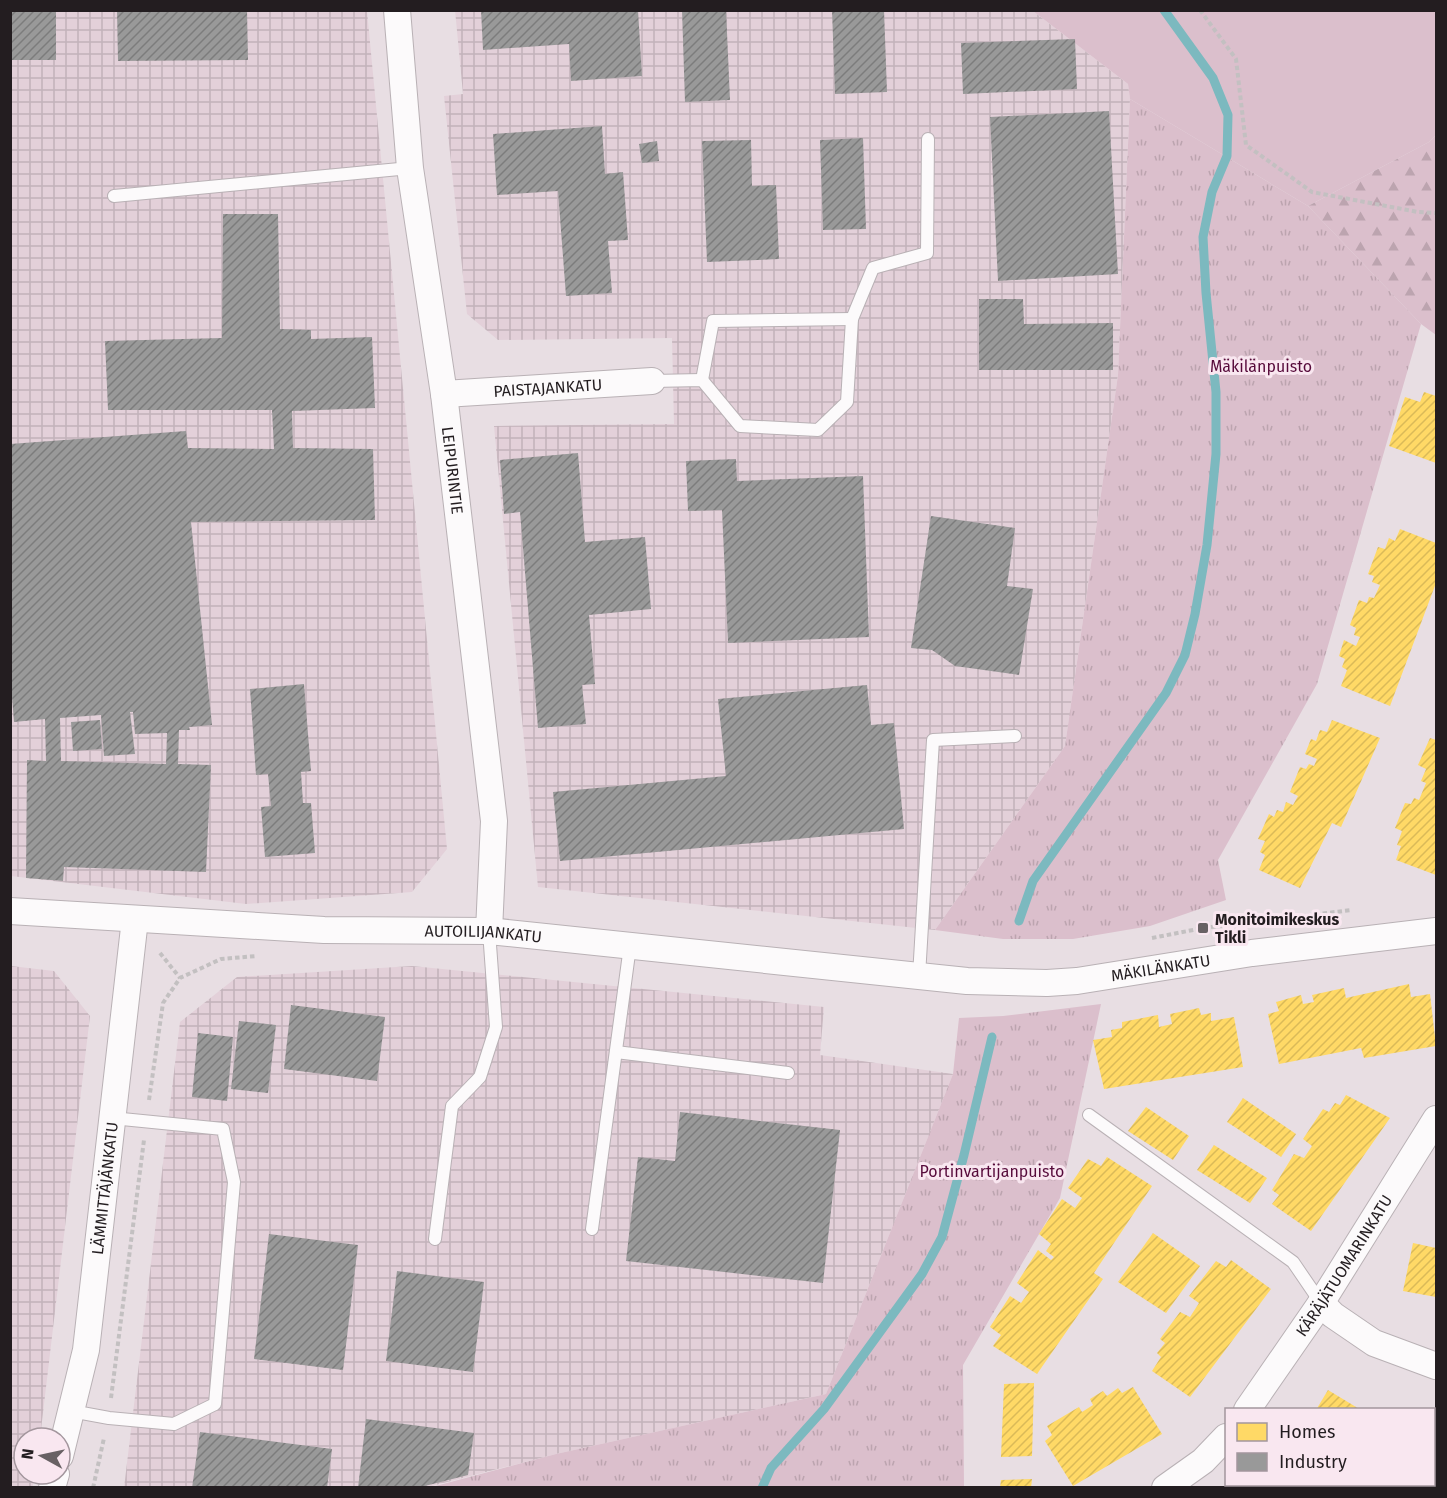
<svg xmlns="http://www.w3.org/2000/svg" width="1447" height="1498" font-family="'Fira Sans',sans-serif">
<defs>
<pattern id="industrial-grid" width="8" height="8" patternUnits="userSpaceOnUse" patternTransform="scale(1.5)"><rect width="8" height="8" fill="#e3d0d9"/><path d="M0 4h8M4 0v8" fill="none" stroke="#c2b2ba"/></pattern>
<pattern id="forest-firs" width="22" height="20" patternUnits="userSpaceOnUse" patternTransform="scale(1.5)"><rect width="22" height="20" fill="#dbbfcc"/><path d="M5 1l3.5 6h-7zM16 11l3.5 6h-7z" fill="#bca4af"/></pattern>
<pattern id="park-tufts" width="24" height="20" patternUnits="userSpaceOnUse" patternTransform="scale(1.5)"><rect width="24" height="20" fill="#dbbfcc"/><path d="M3 7l-1-3M5 7V3M7 7l1-3M15 17l-1-3M17 17v-4M19 17l1-3" fill="none" stroke="#bca4af"/></pattern>
<pattern id="homes-hatch" width="6" height="6" patternUnits="userSpaceOnUse" patternTransform="scale(1.5)"><rect width="6" height="6" fill="#ffd966"/><path d="M-1 1l2-2M0 6l6-6M5 7l2-2" fill="none" stroke="#daba58"/></pattern>
<pattern id="industry-hatch" width="6" height="6" patternUnits="userSpaceOnUse" patternTransform="scale(1.5)"><rect width="6" height="6" fill="#999"/><path d="M-1 1l2-2M0 6l6-6M5 7l2-2" fill="none" stroke="#7c7c7c"/></pattern>
</defs>
<rect width="100%" height="100%" fill="#e8dee3"/>
<g fill="url(#industrial-grid)">
<polygon points="455,10 1033,11 1128,84 1130,99 1118,375 1065,746 935,930 538,887 494,426 674,424 672,338 498,340 467,314 444,96 463,94"/>
<polygon points="11,11 367,11 447,849 412,892 246,904 11,876"/>
<polygon points="11,966 54,971 90,1016 40,1438 24,1438 24,1474 36,1474 32,1488 10,1487"/>
<polygon points="412,966 824,1007 820,1055 953,1074 826,1394 556,1454 428,1487 124,1488 180,1022 237,977"/>
</g>
<polygon fill="#dbbfcc" points="1033,11 1436,11 1436,135 1429,142 1308,206 1130,99 1128,84"/>
<polygon fill="url(#forest-firs)" points="1436,135 1436,335 1421,324 1308,206 1429,142"/>
<g fill="url(#park-tufts)">
<polygon points="1130,99 1308,206 1421,324 1317,684 1218,860 1226,900 1150,926 1073,939 1003,939 935,930 1065,746 1118,375"/>
<polygon points="1101,1004 1060,1198 963,1365 964,1487 428,1488 556,1454 826,1394 953,1074 959,1018 1003,1016"/>
</g>
<g fill="url(#homes-hatch)">
<polygon points="1424,392 1436,396 1436,463 1389,446 1405,397 1420,402"/>
<polygon points="1400,529 1436,543 1436,583 1390,706 1341,686 1347,670 1342,667 1345,659 1339,656 1344,640 1356,646 1360,637 1354,635 1356,628 1350,625 1359,600 1367,603 1369,597 1374,598 1380,585 1372,582 1374,576 1368,574 1378,547 1385,549 1389,538 1395,541"/>
<polygon points="1332,720 1380,738 1341,827 1332,823 1300,888 1259,870 1265,855 1260,852 1265,841 1258,839 1269,814 1274,817 1277,810 1283,812 1286,802 1293,805 1298,796 1290,792 1300,767 1306,769 1309,764 1314,766 1317,759 1305,754 1311,739 1316,741 1320,730 1327,732"/>
<polygon points="1430,738 1436,740 1436,875 1396,860 1401,846 1397,845 1402,831 1395,828 1405,803 1411,804 1414,798 1419,800 1426,783 1421,781 1426,769 1418,765"/>
<polygon points="1409,984 1411,997 1430,994 1436,1046 1364,1058 1361,1048 1279,1064 1268,1014 1279,1011 1276,1002 1301,995 1303,1004 1314,1002 1312,995 1344,988 1346,998"/>
<polygon points="1199,1008 1201,1015 1211,1013 1211,1021 1234,1017 1243,1067 1104,1089 1093,1040 1112,1037 1111,1030 1122,1028 1122,1022 1158,1015 1159,1027 1172,1024 1170,1014"/>
<polygon points="1346,1095 1390,1118 1311,1231 1272,1204 1279,1195 1272,1190 1294,1154 1304,1158 1312,1146 1303,1139 1323,1109 1329,1112 1335,1103 1340,1105"/>
<polygon points="1243,1098 1296,1134 1281,1157 1227,1122"/>
<polygon points="1146,1107 1189,1136 1173,1160 1128,1131"/>
<polygon points="1214,1145 1267,1178 1250,1203 1197,1170"/>
<polygon points="1107,1157 1152,1186 1094,1273 1103,1279 1037,1374 993,1346 1001,1335 990,1327 1010,1296 1021,1303 1029,1292 1017,1283 1038,1250 1051,1260 1054,1257 1046,1251 1051,1244 1039,1234 1062,1199 1075,1208 1082,1198 1068,1188 1088,1159 1101,1166"/>
<polygon points="1153,1233 1200,1266 1166,1313 1118,1282"/>
<polygon points="1413,1243 1436,1248 1436,1297 1403,1291"/>
<polygon points="1231,1260 1271,1289 1190,1397 1152,1371 1161,1357 1157,1353 1165,1343 1160,1339 1180,1312 1190,1317 1199,1303 1189,1296 1216,1261 1226,1267"/>
<polygon points="1034,1383 1032,1456 1001,1457 1004,1384"/>
<polygon points="1133,1387 1162,1434 1073,1486 1045,1441 1052,1435 1047,1426 1079,1407 1082,1412 1093,1405 1090,1399 1103,1391 1107,1396 1118,1388 1122,1393"/>
<polygon points="1328,1390 1361,1410 1316,1410"/>
<polygon points="1434,1455 1436,1455 1436,1488 1397,1488 1398,1484 1434,1484"/>
<polygon points="1032,1479 1031,1488 1000,1488 1001,1480"/>
<polygon points="1269,1484 1323,1484 1321,1488 1267,1488"/>
</g>
<g fill="url(#industry-hatch)" fill-rule="evenodd">
<polygon points="117,10 247,10 248,60 118,61"/>
<polygon points="481,10 638,10 642,76 571,81 569,44 483,50"/>
<polygon points="682,10 726,10 730,100 685,102"/>
<polygon points="832,10 884,10 887,92 835,94"/>
<rect x="10" y="12" width="46" height="48"/>
<polygon points="1075,39 1077,89 963,94 961,43"/>
<polygon points="1109,111 1118,274 998,281 990,117"/>
<polygon points="602,126 605,174 623,172 628,240 608,241 612,293 566,296 558,191 497,195 493,134"/>
<polygon points="863,138 866,229 823,230 820,140"/>
<polygon points="751,140 752,186 776,185 779,259 707,262 702,141"/>
<polygon points="657,141 659,161 642,163 639,144"/>
<path d="M223 214H278L280 329 311 330V339L372 337 375 408 292 411 293 448 373 449 375 520 191 522 212 725 189 727 190 730H179L178 764 211 765 206 872 64 867 63 881 26 878 27 760 46 761 45 719 14 722 10 672V444L186 431 188 448 274 449 272 410H108L105 341 222 338ZM130 712H133L135 734 167 733 166 764 61 761 60 718 101 715 104 756 135 754Z"/>
<polygon points="979,299 1023,299 1024,324 1113,323 1113,370 979,370"/>
<polygon points="578,453 585,542 645,537 651,609 589,615 595,684 582,685 586,724 538,728 520,512 504,514 500,460"/>
<polygon points="736,459 737,481 863,476 869,637 728,643 722,510 688,511 686,461"/>
<polygon points="931,516 1015,528 1007,586 1033,589 1019,675 955,666 932,650 911,648"/>
<polygon points="304,684 311,771 301,772 303,803 311,803 315,853 265,857 261,807 271,806 268,774 256,775 250,689"/>
<polygon points="867,685 871,725 894,723 904,829 560,861 553,792 726,776 718,699"/>
<polygon points="100,720 102,749 73,751 71,722"/>
<polygon points="291,1005 385,1017 377,1081 284,1069"/>
<polygon points="239,1021 276,1025 268,1093 231,1089"/>
<polygon points="198,1033 233,1037 227,1101 192,1097"/>
<polygon points="680,1112 840,1130 823,1283 626,1261 638,1157 675,1161"/>
<polygon points="269,1234 358,1245 343,1370 254,1359"/>
<polygon points="397,1271 484,1282 473,1372 386,1361"/>
<polygon points="366,1419 474,1433 468,1475 417,1488 358,1488"/>
<polygon points="200,1432 332,1449 327,1488 192,1488"/>
</g>
<g fill="none" stroke-linecap="round" stroke-linejoin="round">
<g stroke="#7cb9bf" stroke-width="9">
<polyline points="1019,921 1033,881 1166,693 1185,655 1195,614 1207,545 1216,454 1216,392 1206,293 1203,237 1212,192 1227,156 1228,115 1213,78 1164,10"/>
<polyline points="762,1488 771,1468 824,1409 893,1314 922,1274 942,1237 964,1155 992,1037"/>
</g>
<g stroke="#b9b1b5" stroke-width="14">
<g id="service">
<polyline points="114,196 410,168"/>
<polyline points="702,380 713,321 852,319"/>
<polyline points="652,381 702,380 740,426 818,430 847,402 852,319 873,268 927,253 928,139"/>
<polyline points="919,976 933,740 1015,736"/>
<polyline points="616,1052 788,1073"/>
<polyline points="1089,1115 1293,1262 1321,1303"/>
<polyline points="592,1229 630,946"/>
<polyline points="435,1239 452,1106 480,1077 496,1027 489,931"/>
<polyline points="71,1411 109,1418 174,1424 215,1404 234,1182 223,1129 112,1118"/>
</g>
</g>
<g stroke="#b9b1b5" stroke-width="28">
<g id="minor">
<path id="s1" d="M397 10 410 168 444 394 494 821 489 931"/>
<path id="s2" d="M444 394 652 381"/>
<path id="s3" d="M10 911 324 930 489 931 967 981 1047 983 1077 981 1252 953 1436 931"/>
<polyline points="1321,1303 1333,1315 1374,1343 1436,1366"/>
<path id="s4" d="M1247 1410 1321 1303 1436 1119"/>
<path id="s5" d="M60 1456 86 1350 135 919"/>
<polyline points="52,1488 56,1474"/>
<polyline points="1165,1488 1203,1461 1226,1437"/>
</g>
</g>
<g stroke="#c3c0c1" stroke-width="4" stroke-dasharray="4.5 3" stroke-linecap="butt">
<polyline points="1200,10 1236,59 1246,145 1312,192 1418,212 1436,213"/>
<polyline points="1152,938 1203,928 1352,910"/>
<polyline points="160,953 180,978"/>
<polyline points="149,1100 163,1003 180,978 221,959 256,956"/>
<polyline points="111,1398 144,1140"/>
<polyline points="93,1488 104,1438"/>
</g>
<use href="#service" stroke="#fcfafb" stroke-width="12"/>
<use href="#minor" stroke="#fcfafb" stroke-width="26"/>
</g>
<rect fill="#686164" stroke="#f9e7f0" stroke-width="2" x="1197" y="922" width="12" height="12" rx="3"/>
<g text-anchor="middle" dominant-baseline="central" stroke-width="6" stroke-linejoin="round" paint-order="stroke">
<g font-size="16" fill="#560a3a" stroke="#f9e7f0">
<text x="1261" y="366">Mäkilänpuisto</text>
<text x="992" y="1171">Portinvartijanpuisto</text>
</g>
<g font-size="16" fill="#231d20" stroke="#f9e7f0">
<text stroke="none"><textPath href="#s2" startOffset="104">PAISTAJANKATU</textPath></text>
<text stroke="none"><textPath href="#s1" startOffset="464">LEIPURINTIE</textPath></text>
<text stroke="none"><textPath href="#s3" startOffset="474">AUTOILIJANKATU</textPath></text>
<text stroke="none"><textPath href="#s3" startOffset="1155">MÄKILÄNKATU</textPath></text>
<text stroke="none"><textPath href="#s5" startOffset="272">LÄMMITTÄJÄNKATU</textPath></text>
<text stroke="none"><textPath href="#s4" startOffset="174">KÄRÄJÄTUOMARINKATU</textPath></text>
</g>
<g font-size="16" font-weight="bold" fill="#231d20" stroke="#f9e7f0" text-anchor="start">
<text x="1215" y="919">Monitoimikeskus<tspan x="1215" dy="18">Tikli</tspan></text>
</g>
</g>
<rect width="1447" height="1498" fill="none" stroke="#231d20" stroke-width="24"/>
<rect x="1225" y="1408" width="210" height="78" fill="#f9e7f0" stroke="#a3969d" stroke-width="1.5"/>
<rect x="1237" y="1423" width="30" height="18" fill="#ffd966" stroke="#a3969d" stroke-width="1.5"/>
<text x="1279" y="1438" font-size="18" fill="#231d20">Homes</text>
<rect x="1237" y="1453" width="30" height="18" fill="#999999" stroke="#a3969d" stroke-width="1.5"/>
<text x="1279" y="1468" font-size="18" fill="#231d20">Industry</text>
<g transform="translate(42 1456) rotate(278)"><circle r="28" fill="#f9e7f0" stroke="#a3969d" stroke-width="1.5"/>
<path d="M0-4.5L10 22L0 15L-10 22Z" fill="#686164"/>
<text y="-9" font-size="16" font-weight="bold" text-anchor="middle" fill="#231d20">N</text>
</g>
</svg>
